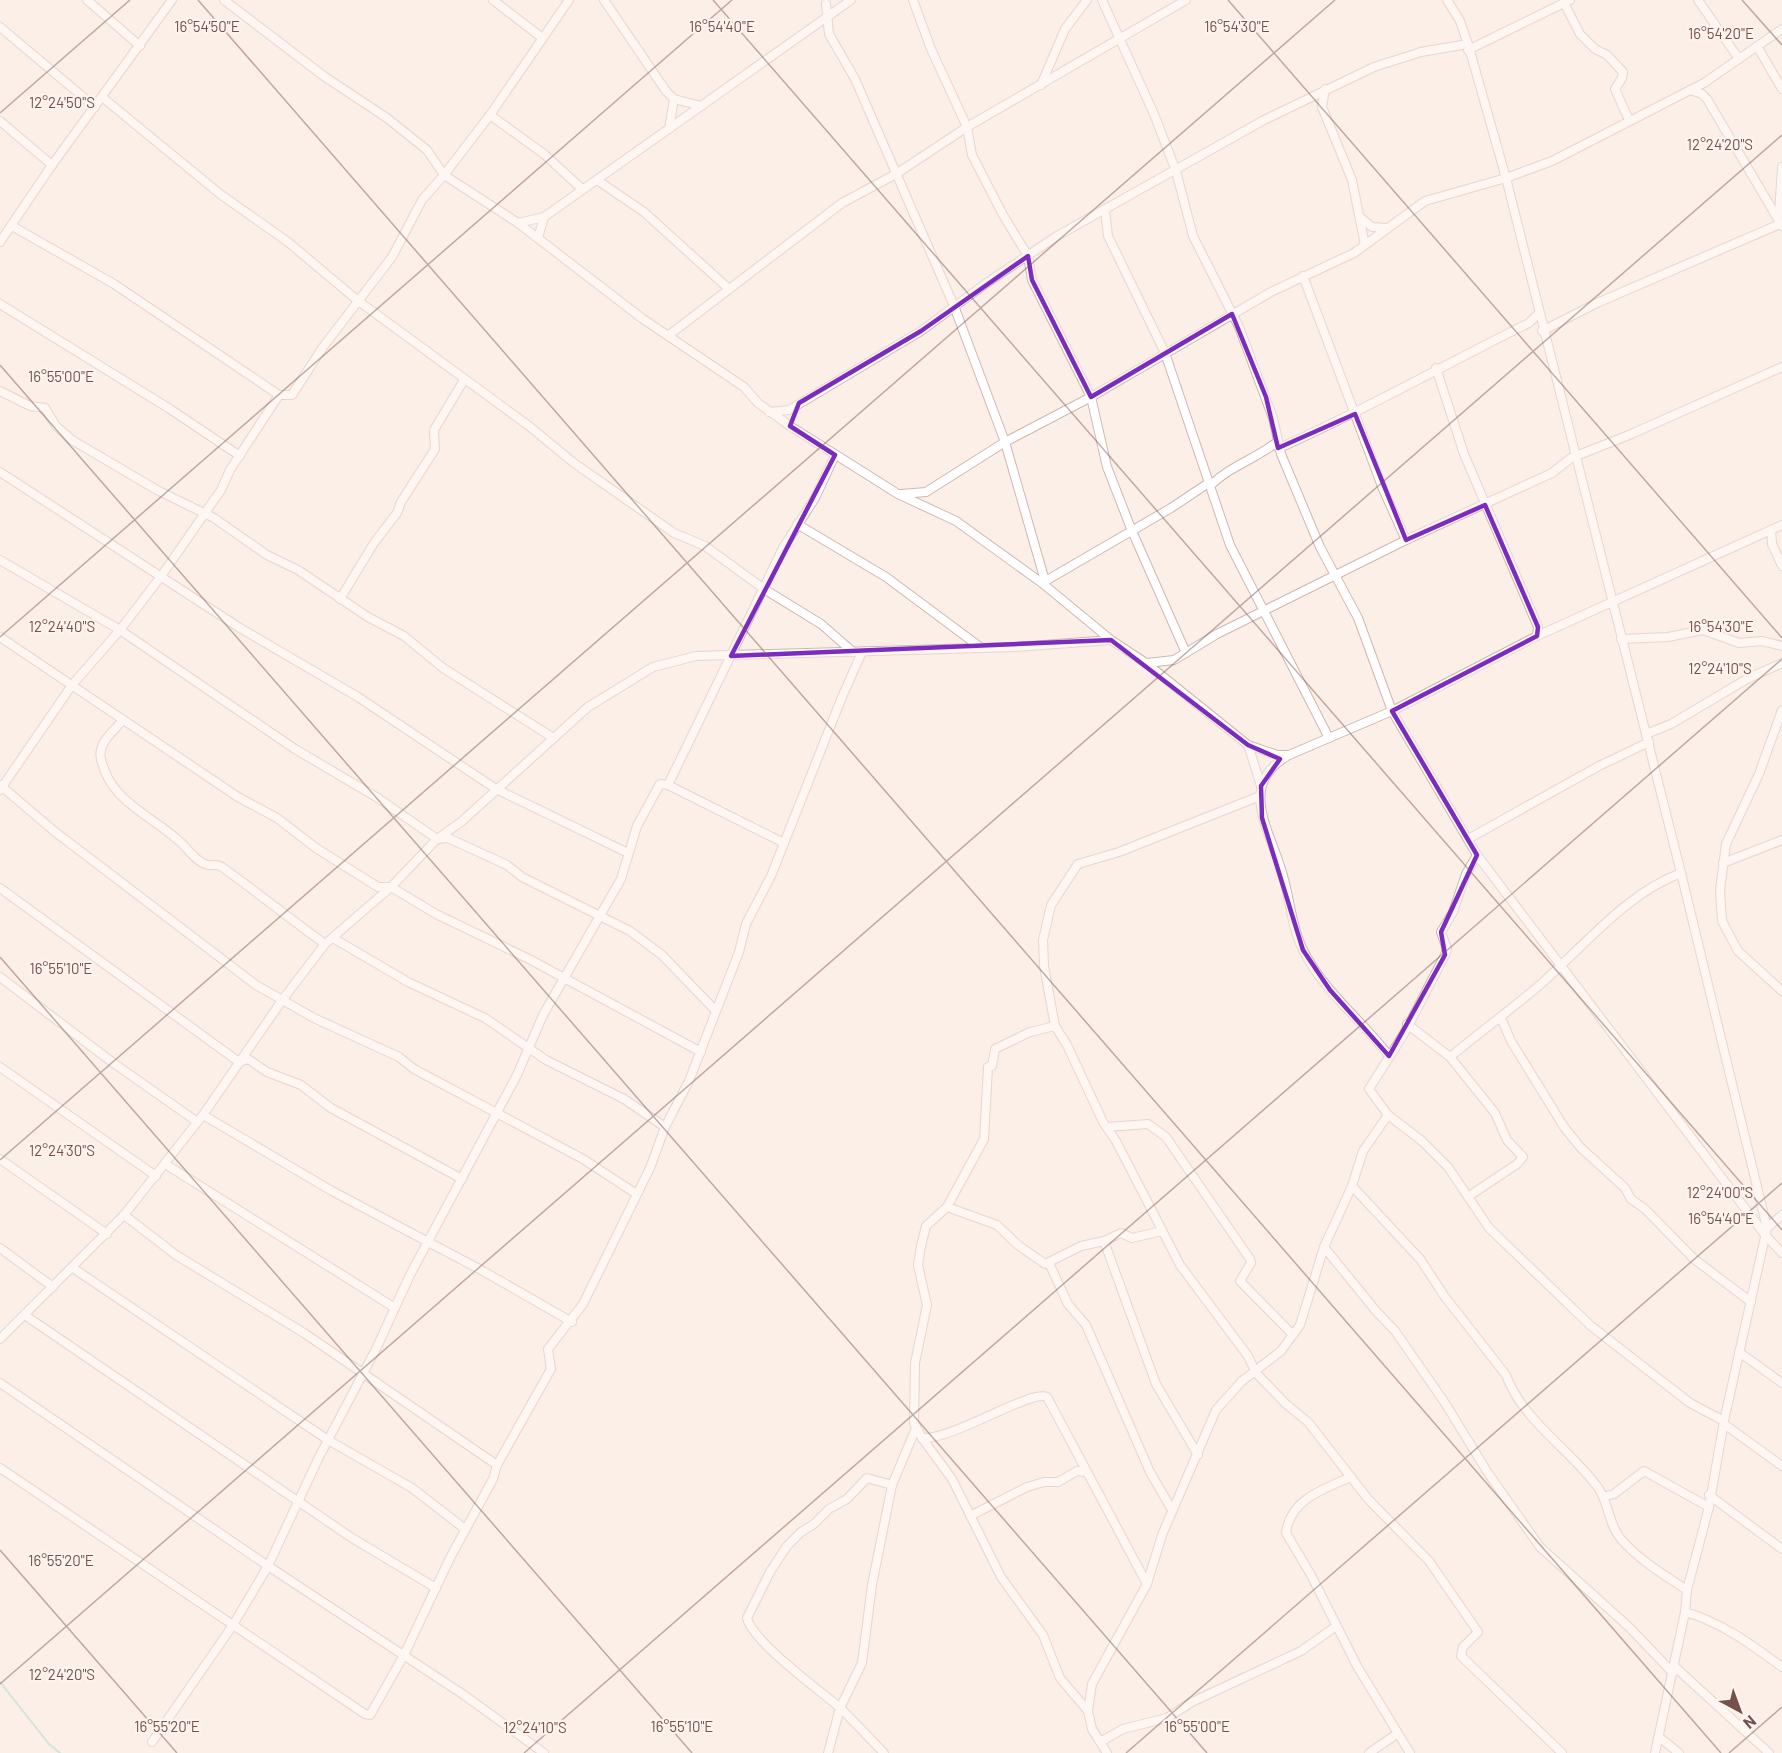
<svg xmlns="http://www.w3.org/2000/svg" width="1782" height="1753" font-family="Barlow,sans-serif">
<rect width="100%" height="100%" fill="#fcefe7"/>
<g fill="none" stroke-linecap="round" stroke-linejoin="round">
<polyline stroke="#a2d7d3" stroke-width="2" points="0,1682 49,1744 60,1753"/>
<g stroke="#d0b7b0" stroke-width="10">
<g id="minor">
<polyline points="87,0 140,46"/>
<polyline points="224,0 325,77 387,118 427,150 444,175 518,223 643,319 744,387 758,403 790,426 898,494 956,521 1042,583 1111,640 1146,663 1248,745 1277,755 1289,755"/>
<polyline points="493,0 541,37"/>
<polyline points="604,0 666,91 674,99 701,106"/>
<polyline points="913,0 931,49 967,127 972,155 1003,215 1028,256 1032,280 1091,397 1107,467 1132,531 1186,653"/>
<polyline points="1102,0 1154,114 1176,171 1193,236 1239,327 1273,418 1281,454 1320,547 1358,618 1392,711 1477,855 1766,1236 1782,1253"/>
<polyline points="1447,0 1460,21 1468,44 1506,178 1681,873 1767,1228 1724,1421 1709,1507 1687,1590 1685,1612 1655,1753"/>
<polyline points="1698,0 1739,59"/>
<polyline points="1564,3 1580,34 1595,49 1607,55 1623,72 1622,78 1615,89 1629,120"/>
<polyline points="826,4 829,34 855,79 954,306 1005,442 1045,581"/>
<polyline points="0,27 95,107"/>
<polyline points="1757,46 1782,89"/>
<polyline points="1468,50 1570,0"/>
<polyline points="1041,85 1065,29 1087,0"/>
<polyline points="1325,89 1322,107 1352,180 1365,245"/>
<polyline points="1690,90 1702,94 1707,99 1782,226"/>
<polyline points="102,97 220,194 288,242 357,300 529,426 574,463 674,533 705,546 764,589 821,624 853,652"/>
<polyline points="490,115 544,154 582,189"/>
<polyline points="0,121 52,165"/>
<polyline points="669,129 674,99"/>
<polyline points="597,180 644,212 729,289"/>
<polyline points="1105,210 1108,236 1165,353 1230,545 1329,738"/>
<polyline points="1779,214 1782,167"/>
<polyline points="1360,217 1372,227 1386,228"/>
<polyline points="518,223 544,217 851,0"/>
<polyline points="12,226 114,284 279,395"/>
<polyline points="538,238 544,217"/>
<polyline points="0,242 52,165 172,0"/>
<polyline points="1303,276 1383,489 1406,540"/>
<polyline points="0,304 170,409 240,456"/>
<polyline points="1542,331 1597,303 1780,224"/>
<polyline points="669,335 842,203 896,174 967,127 1186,0"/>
<polyline points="1436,368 1464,454 1538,627 1537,636"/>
<polyline points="0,391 30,406 45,408 56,426 72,440 157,490 214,518 267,555 298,570 368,617 404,636 443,668 552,737"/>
<polyline points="769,412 789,410 921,331 988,282 1057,236 1264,120 1374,67 1421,52 1468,44"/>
<path d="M1279 448C1364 411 1445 364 1529 323L1538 314"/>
<polyline points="0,472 240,628 358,697 496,789 628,853"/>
<path d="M1211 485C1230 466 1256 459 1277 442"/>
<polyline points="901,494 926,492 1005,442 1091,397 1271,292 1354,253 1425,201 1506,178 1552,161 1704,83 1782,29"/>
<polyline points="797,524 886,577 980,647"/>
<polyline points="1771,530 1772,544 1782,566"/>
<polyline points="0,560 120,630 295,749 378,798 437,839 448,838 507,865 522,877 630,931 662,955 715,1010"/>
<polyline points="1042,583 1171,508 1210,482"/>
<polyline points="340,599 374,543 397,513 401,502 435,449 434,430 464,380"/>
<polyline points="0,637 238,797 277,818 316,848 378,887 391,887 436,914 529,959 701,1052"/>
<polyline points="1621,639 1668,637 1703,630 1739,643 1762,641 1782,646"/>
<polyline points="1147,663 1174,660 1217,634 1406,540 1552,473 1571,458 1629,435 1782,367"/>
<polyline points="1782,710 1759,774 1726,844 1720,890 1722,921 1738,951 1782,991"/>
<path d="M123 720C114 731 97 743 101 759 110 801 149 814 178 840 186 846 195 861 205 864 211 867 216 863 222 867 257 892 290 919 325 944"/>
<polyline points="1646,734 1671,724 1747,679 1782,663"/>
<polyline points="1248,745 1261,786"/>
<polyline points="0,785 54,831 256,985 314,1018 399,1057 414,1069 583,1159 635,1193"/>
<polyline points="668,785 784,843"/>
<polyline points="0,790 72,685 120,630 162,575 221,490 230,470 279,395 292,395 323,347 392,257 422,200 444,175 490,115 569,0"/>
<polyline points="1260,796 1119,852 1078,864 1051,905 1043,940 1044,966 1055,1026 1067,1045 1103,1122 1116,1141 1180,1265 1248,1356 1256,1373 1286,1404 1308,1422 1368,1499 1429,1561 1478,1632 1463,1647 1461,1656 1562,1753"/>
<polyline points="1468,839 1599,766 1649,742"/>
<polyline points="1477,855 1466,874 1453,912 1441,932 1447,949 1445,955 1405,1032 1369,1089 1388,1115 1422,1141 1448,1167 1489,1228 1591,1326 1690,1403 1724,1421"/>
<polyline points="1723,863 1782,840"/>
<polyline points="0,888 239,1062 248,1059 267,1072 301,1085 331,1108 462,1179"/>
<polyline points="333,938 408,982 485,1018 546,1060 624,1099 665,1127"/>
<polyline points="0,977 112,1062 196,1121"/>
<polyline points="1501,1018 1511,1041 1564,1127 1581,1148 1625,1188 1631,1199 1645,1209 1694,1259 1751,1302"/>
<polyline points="1407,1024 1450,1057 1495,1113 1507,1140 1523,1157 1517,1164 1469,1196"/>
<polyline points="1055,1026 1030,1032 995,1049 992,1066 988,1067 984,1139 947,1207 926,1226 921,1246 918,1265 927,1305 915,1363 914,1423 922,1438 952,1479 1001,1577 1043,1635 1060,1678 1088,1711"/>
<path d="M1389 1056C1362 1020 1324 992 1303 950 1292 929 1290 899 1283 876 1272 833 1235 785 1289 755L1392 711 1537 636 1782 525"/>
<path d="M1450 1057C1480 1032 1512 1009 1542 983 1585 945 1627 893 1681 873"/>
<polyline points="0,1067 156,1176"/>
<polyline points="203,1115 332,1191 483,1271 572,1322"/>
<polyline points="1107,1127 1148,1124 1166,1137 1250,1259 1251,1263 1240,1281 1293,1335"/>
<polyline points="0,1159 107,1234"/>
<polyline points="165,1164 395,1308"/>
<path d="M1352 1186 1420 1259 1445 1297 1506 1375C1523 1422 1572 1450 1599 1489 1609 1505 1609 1525 1621 1539 1639 1560 1664 1575 1687 1590"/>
<polyline points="947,1207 997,1225 1018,1245 1045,1264 1081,1246 1104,1241 1121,1233 1132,1238 1162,1231"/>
<polyline points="124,1215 176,1255 304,1333 497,1465"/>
<polyline points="1767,1228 1782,1215"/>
<polyline points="1104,1241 1156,1384 1198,1455"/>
<polyline points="1324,1247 1376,1311 1395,1331 1445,1403 1488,1473 1540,1547 1629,1627 1673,1673"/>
<polyline points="0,1248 53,1287"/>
<polyline points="1049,1263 1068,1304 1086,1325 1150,1472 1172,1510"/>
<polyline points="73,1268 328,1440 412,1488 465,1529"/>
<polyline points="26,1316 352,1538 436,1588"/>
<polyline points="0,1339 124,1215 203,1115 283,999 325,944 391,887 437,839 461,822 588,707 653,667 696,656 1015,647 1111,640"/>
<polyline points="1739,1352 1782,1383"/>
<polyline points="0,1383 268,1566 464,1695 544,1753"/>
<polyline points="1724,1424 1782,1466"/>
<path d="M922 1438C953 1440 1031 1389 1047 1397L1147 1584"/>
<polyline points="0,1468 365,1714 370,1715 404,1655 450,1558 493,1479 497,1465 551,1369 548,1349 583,1304 650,1168 665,1127 689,1081 739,952 746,924 771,876 842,697 862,652"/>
<path d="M1351 1477C1324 1489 1290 1499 1286 1533L1311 1575 1357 1666 1410 1753"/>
<polyline points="1709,1495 1782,1549"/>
<polyline points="1603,1497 1614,1494 1644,1471 1709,1507"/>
<polyline points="970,1516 1027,1487 1044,1482 1058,1482 1077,1471 1086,1472"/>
<path d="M1685 1612C1721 1622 1752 1645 1782 1667"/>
<polyline points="1674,1666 1769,1753"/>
<polyline points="1659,1737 1679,1753"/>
<polyline points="152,1742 233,1625 268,1566 319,1457 377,1347 410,1275 517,1075 543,1015 621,879 637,826 660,784 668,785 783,548 815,498 835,455"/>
<polyline points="1100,1742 1123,1729 1167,1718 1192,1702 1301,1651 1335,1627"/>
<polyline points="828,1753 840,1708 862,1663 872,1585 892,1485 916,1428"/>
<path d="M884 1753C869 1738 855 1722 839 1707 818 1689 753 1642 747 1618L770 1572 787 1546 801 1532 814 1524 829 1509 847 1499 867 1478 892 1485"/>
<polyline points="1107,1753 1092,1729 1088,1711 1092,1684 1147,1584 1162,1535 1216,1410 1242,1381 1281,1351 1300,1325 1324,1247 1352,1186 1363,1151 1388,1115"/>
<polyline points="1369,1753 1397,1734"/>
</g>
</g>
<use href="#minor" stroke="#fff" stroke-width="8"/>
</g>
<path d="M0 0H1782V1753H0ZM1028 256 1032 280 1091 397 1232 314 1266 397 1278 448 1355 414 1406 540 1485 505 1538 627 1537 636 1392 711 1477 855 1441 932 1445 955 1389 1056 1330 990 1303 950 1262 818 1261 786 1280 759 1248 745 1111 640 731 656 835 455 790 426 799 403 921 331Z" fill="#fcefe7" fill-opacity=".55" fill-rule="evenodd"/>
<path fill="none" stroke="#7b2cbf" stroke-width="4.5" stroke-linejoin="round" d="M1028 256 1032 280 1091 397 1232 314 1266 397 1278 448 1355 414 1406 540 1485 505 1538 627 1537 636 1392 711 1477 855 1441 932 1445 955 1389 1056 1330 990 1303 950 1262 818 1261 786 1280 759 1248 745 1111 640 731 656 835 455 790 426 799 403 921 331Z"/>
<path fill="none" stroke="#75514c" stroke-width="1.5" stroke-opacity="0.45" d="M198 0 1721 1753M713 0 1782 1230M1228 0 1782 638M1742 0 1782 45M0 113 130 0M0 365 1207 1753M0 637 732 0M0 957 692 1753M0 1160 1335 0M0 1550 177 1753M0 1684 1782 135M524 1753 1782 659M1126 1753 1782 1183M1729 1753 1782 1707"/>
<g font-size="15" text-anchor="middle" fill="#75514c" stroke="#fff4ed" stroke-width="4.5" stroke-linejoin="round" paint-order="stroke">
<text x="207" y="32">16°54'50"E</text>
<text x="722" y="32">16°54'40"E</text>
<text x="1237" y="32">16°54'30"E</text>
<text x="1721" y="39">16°54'20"E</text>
<text x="62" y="108">12°24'50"S</text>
<text x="1720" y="150">12°24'20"S</text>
<text x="61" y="382">16°55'00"E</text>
<text x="1721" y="632">16°54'30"E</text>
<text x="62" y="632">12°24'40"S</text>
<text x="1720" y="674">12°24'10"S</text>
<text x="61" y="974">16°55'10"E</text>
<text x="62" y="1156">12°24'30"S</text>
<text x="1720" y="1198">12°24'00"S</text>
<text x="1721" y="1224">16°54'40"E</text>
<text x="61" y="1566">16°55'20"E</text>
<text x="62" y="1680">12°24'20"S</text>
<text x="167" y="1732">16°55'20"E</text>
<text x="682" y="1732">16°55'10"E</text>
<text x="1197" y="1732">16°55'00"E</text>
<text x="535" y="1733">12°24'10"S</text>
</g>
<g transform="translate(1740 1711) rotate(139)" stroke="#fff4ed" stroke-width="4.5" paint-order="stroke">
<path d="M0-4.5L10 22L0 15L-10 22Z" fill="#75514c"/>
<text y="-9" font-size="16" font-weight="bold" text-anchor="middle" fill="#75514c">N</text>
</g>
</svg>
